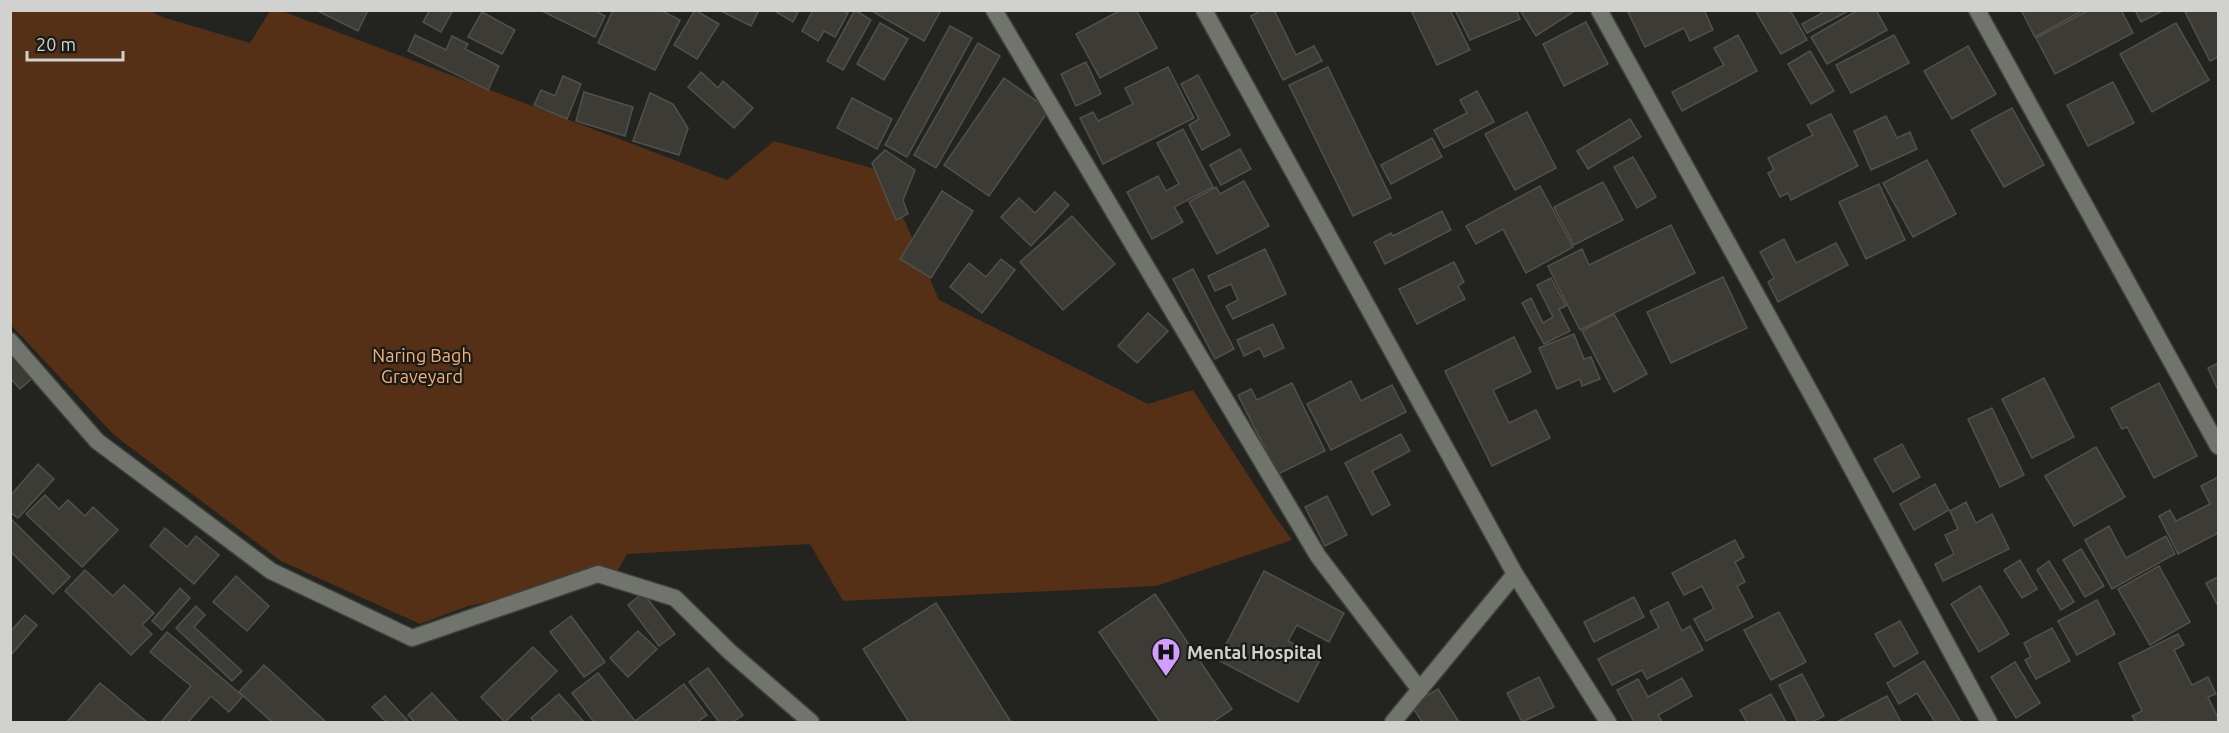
<svg xmlns="http://www.w3.org/2000/svg" width="2229" height="733" font-family="Ubuntu,sans-serif">
<rect width="100%" height="100%" fill="#232420"/>
<polygon fill="#552f16" points="11,11 151,11 162,17 250,43 270,11 282,11 727,180 774,141 883,171 939,300 1148,404 1193,390 1272,512 1292,540 1156,586 843,601 810,544 627,554 614,577 468,606 420,624 281,561 114,435 11,325"/>
<g fill="#3d3b36" stroke="#52504b" stroke-width="1.5">
<polygon points="316,10 368,10 358,31"/>
<polygon points="430,10 452,12 441,32 423,22"/>
<polygon points="540,10 594,10 605,16 595,37"/>
<polygon points="613,10 660,10 680,20 655,70 598,43"/>
<polygon points="695,10 719,24 697,59 674,45"/>
<polygon points="719,10 759,10 751,26"/>
<polygon points="773,10 799,10 793,22"/>
<polygon points="813,10 843,10 848,13 835,37 824,31 818,41 802,31"/>
<polygon points="855,10 871,20 843,70 827,61"/>
<polygon points="870,10 941,10 924,41"/>
<polygon points="1121,10 1136,10 1157,48 1100,78 1076,34"/>
<polygon points="1255,10 1278,10 1275,12 1296,55 1314,46 1322,61 1283,80 1251,16 1257,13"/>
<polygon points="1411,10 1450,10 1470,50 1437,65"/>
<polygon points="1455,10 1516,10 1520,19 1470,40"/>
<polygon points="1520,10 1572,10 1573,12 1536,36"/>
<polygon points="1627,10 1704,10 1713,30 1690,41 1684,28 1645,47"/>
<polygon points="1755,10 1790,10 1807,40 1781,54"/>
<polygon points="1821,10 1850,10 1807,33 1802,24 1822,13"/>
<polygon points="1858,10 1876,10 1887,30 1827,64 1811,37"/>
<polygon points="2021,10 2084,10 2035,37"/>
<polygon points="2089,10 2121,10 2133,33 2055,74 2036,38"/>
<polygon points="2135,10 2164,10 2141,22"/>
<polygon points="2184,10 2218,10 2218,57 2210,61"/>
<polygon points="482,12 515,30 502,54 468,37"/>
<polygon points="1586,22 1608,64 1564,86 1543,44"/>
<polygon points="880,23 908,39 884,80 857,64"/>
<polygon points="2176,23 2209,80 2152,112 2120,54"/>
<polygon points="950,26 972,38 907,157 885,145"/>
<polygon points="415,35 446,50 452,36 468,44 465,49 499,66 488,90 408,51"/>
<polygon points="1738,35 1757,71 1682,111 1672,92 1724,65 1714,48"/>
<polygon points="1894,35 1909,63 1851,93 1836,65"/>
<polygon points="978,43 1000,56 936,168 914,155"/>
<polygon points="1968,46 1996,94 1952,119 1924,71"/>
<polygon points="1810,51 1834,91 1811,104 1788,64"/>
<polygon points="1086,62 1101,94 1076,106 1061,74"/>
<polygon points="1168,67 1194,118 1103,164 1080,118 1093,112 1098,121 1133,104 1125,88"/>
<polygon points="1328,67 1391,198 1353,216 1289,85"/>
<polygon points="701,72 718,88 723,81 753,108 734,128 688,87"/>
<polygon points="1198,75 1230,135 1202,150 1189,125 1199,119 1181,84"/>
<polygon points="563,76 581,84 567,119 534,105 541,90 555,96"/>
<polygon points="1004,78 1049,110 989,196 944,165"/>
<polygon points="2113,82 2134,123 2088,146 2067,105"/>
<polygon points="1477,91 1494,122 1444,148 1434,130 1467,113 1460,100"/>
<polygon points="584,92 633,107 625,136 576,121"/>
<polygon points="650,93 673,104 688,128 679,155 633,141"/>
<polygon points="852,98 892,119 877,149 837,128"/>
<polygon points="2012,108 2044,165 2004,187 1971,130"/>
<polygon points="1527,112 1556,168 1515,190 1485,134"/>
<polygon points="1831,114 1858,166 1791,200 1788,193 1780,197 1768,173 1774,170 1768,158 1813,135 1807,125"/>
<polygon points="1886,116 1897,138 1910,132 1917,149 1871,170 1854,131"/>
<polygon points="1630,119 1641,137 1588,169 1577,151"/>
<polygon points="1183,129 1213,187 1174,207 1183,222 1152,239 1127,192 1158,176 1166,191 1179,184 1157,143"/>
<polygon points="1432,138 1442,157 1391,184 1381,165"/>
<polygon points="1240,149 1251,169 1221,185 1210,165"/>
<polygon points="885,150 915,170 903,200 908,214 896,220 872,163"/>
<polygon points="1633,157 1656,197 1637,208 1614,167"/>
<polygon points="1927,160 1956,214 1913,237 1883,183"/>
<polygon points="1244,181 1269,226 1217,254 1189,202 1216,187 1220,194"/>
<polygon points="1603,182 1623,220 1574,245 1554,207"/>
<polygon points="1879,184 1905,240 1866,259 1839,202"/>
<polygon points="1540,186 1573,247 1526,273 1503,229 1476,244 1466,226"/>
<polygon points="942,191 973,211 931,278 900,259"/>
<polygon points="1055,192 1069,205 1031,246 1001,217 1019,198 1035,213"/>
<polygon points="1442,211 1451,230 1385,264 1374,242 1391,233 1393,236"/>
<polygon points="1072,216 1115,264 1063,310 1020,262"/>
<polygon points="1671,225 1695,273 1580,330 1548,266 1582,249 1589,265"/>
<polygon points="1784,239 1796,263 1836,243 1848,265 1778,302 1768,282 1774,278 1760,252"/>
<polygon points="1265,249 1286,294 1233,319 1226,306 1238,300 1231,284 1215,291 1208,276"/>
<polygon points="1001,259 1015,270 982,313 950,287 969,263 986,277"/>
<polygon points="1454,262 1464,282 1458,286 1465,299 1417,324 1399,289"/>
<polygon points="1193,269 1234,349 1215,359 1173,279"/>
<polygon points="1723,277 1747,328 1671,363 1647,312"/>
<polygon points="1551,278 1566,306 1559,309 1570,331 1544,344 1522,303 1531,298 1543,323 1553,317 1537,285"/>
<polygon points="1148,313 1168,331 1137,363 1118,346"/>
<polygon points="1614,314 1647,374 1614,392 1582,331"/>
<polygon points="1273,324 1284,348 1264,357 1260,348 1244,356 1237,340"/>
<polygon points="1574,334 1584,359 1591,357 1600,379 1582,386 1580,379 1557,389 1539,348"/>
<polygon points="1514,337 1531,372 1493,390 1509,423 1536,410 1550,438 1492,466 1445,371"/>
<polygon points="10,348 35,376 20,389 10,378"/>
<polygon points="2218,363 2218,390 2208,368"/>
<polygon points="2044,378 2074,437 2032,458 2002,399"/>
<polygon points="1351,381 1361,401 1392,385 1406,412 1331,450 1307,404"/>
<polygon points="1292,383 1325,451 1278,474 1238,395 1251,389 1257,400"/>
<polygon points="2159,383 2197,456 2154,478 2127,427 2122,429 2111,408"/>
<polygon points="1992,408 2024,475 2000,487 1968,419"/>
<polygon points="1401,434 1410,451 1372,471 1390,505 1372,515 1345,463"/>
<polygon points="1902,444 1920,477 1893,492 1874,459"/>
<polygon points="2096,447 2125,497 2074,526 2045,476"/>
<polygon points="38,464 54,479 18,518 10,512 10,496"/>
<polygon points="2218,477 2218,533 2178,554 2159,516 2170,510 2176,521 2210,504 2201,486"/>
<polygon points="1935,484 1949,510 1914,530 1900,504"/>
<polygon points="45,495 59,509 68,500 85,516 93,507 118,530 82,567 26,514"/>
<polygon points="1327,496 1347,535 1325,546 1305,507"/>
<polygon points="1966,502 1976,523 1992,514 2009,549 1943,581 1935,564 1954,554 1945,535 1958,529 1950,511"/>
<polygon points="10,518 70,577 53,594 10,551"/>
<polygon points="2109,526 2126,558 2166,536 2175,554 2112,589 2085,540"/>
<polygon points="165,528 187,547 196,536 219,555 194,584 150,546"/>
<polygon points="1735,540 1744,557 1735,562 1745,582 1737,586 1753,617 1706,641 1694,619 1714,609 1702,586 1684,595 1672,573"/>
<polygon points="2081,549 2104,586 2085,597 2063,560"/>
<polygon points="2020,560 2037,589 2022,598 2004,570"/>
<polygon points="2049,561 2074,602 2061,610 2037,570"/>
<polygon points="2159,566 2190,622 2150,645 2118,589"/>
<polygon points="85,570 113,596 124,585 154,613 142,625 152,634 131,655 65,591"/>
<polygon points="1264,571 1344,613 1329,642 1297,625 1288,641 1321,658 1298,702 1218,660"/>
<polygon points="236,576 269,606 247,631 213,602"/>
<polygon points="2218,577 2218,606 2206,583"/>
<polygon points="1980,586 2009,634 1979,652 1951,604"/>
<polygon points="180,588 190,598 162,630 152,621"/>
<polygon points="643,593 675,634 659,646 628,605"/>
<polygon points="1155,594 1232,709 1213,722 1160,722 1099,632"/>
<polygon points="1634,597 1644,617 1594,642 1584,622"/>
<polygon points="2097,600 2115,634 2077,655 2058,621"/>
<polygon points="1668,602 1682,631 1690,626 1703,650 1647,679 1642,670 1612,685 1598,659 1659,628 1650,611"/>
<polygon points="936,603 1011,722 909,722 863,649"/>
<polygon points="196,606 205,615 194,627 242,671 232,681 176,628"/>
<polygon points="1779,612 1806,662 1771,680 1744,630"/>
<polygon points="25,615 37,625 10,656 10,632"/>
<polygon points="571,616 605,662 584,677 550,632"/>
<polygon points="1900,621 1918,653 1894,667 1875,634"/>
<polygon points="2052,628 2070,661 2036,679 2025,660 2031,657 2024,643"/>
<polygon points="638,631 657,649 628,677 610,658"/>
<polygon points="167,632 243,696 229,712 211,696 188,722 161,722 191,686 150,652"/>
<polygon points="2178,634 2184,645 2174,650 2192,685 2208,677 2216,694 2208,697 2218,718 2218,722 2162,722 2161,721 2136,722 2132,716 2142,711 2119,663"/>
<polygon points="533,647 557,671 505,722 481,697"/>
<polygon points="1924,661 1961,722 1935,722 1917,693 1899,704 1887,683"/>
<polygon points="2015,662 2040,703 2016,718 1991,677"/>
<polygon points="264,665 326,722 272,722 239,692"/>
<polygon points="708,668 743,715 733,722 719,722 689,682"/>
<polygon points="598,673 635,721 684,684 707,715 697,722 594,722 572,693"/>
<polygon points="1802,674 1824,716 1812,722 1798,722 1779,685"/>
<polygon points="1539,677 1554,707 1522,722 1507,693"/>
<polygon points="1682,678 1692,696 1658,715 1662,722 1634,722 1617,690 1638,679 1648,697"/>
<polygon points="100,683 147,722 67,722"/>
<polygon points="1438,689 1459,722 1422,722 1411,705"/>
<polygon points="432,693 458,722 415,722 408,715"/>
<polygon points="559,694 584,722 535,722 531,718"/>
<polygon points="1771,694 1786,722 1747,722 1740,710"/>
<polygon points="385,696 409,722 386,722 372,707"/>
<polygon points="1887,696 1901,722 1837,722"/>
</g>
<g fill="none" stroke-linecap="round" stroke-linejoin="round">
<g stroke="#3f413c" stroke-width="19">
<g id="minor">
<polyline points="994,10 1318,556 1420,690"/>
<polyline points="1204,10 1515,574 1608,722"/>
<polyline points="1599,10 1824,417 1989,722"/>
<polyline points="1977,10 2218,446"/>
<polyline points="10,341 97,441 271,571 412,638 598,574 675,598 730,652 811,722"/>
<polyline points="1393,722 1515,574"/>
</g>
</g>
<use href="#minor" stroke="#71736d" stroke-width="16"/>
</g>
<defs>
<g id="hospital-pin" transform="scale(1.5)"><path d="M0 17L-7.5 6A9.5 9.5 0 1 1 7.5 6Z" fill="#d29dfd" stroke="#191b16"/><path d="M-5-5h3v3.5h4V-5h3V5h-3V1.5h-4V5h-3Z" fill="#111"/></g>
</defs>
<g fill-rule="evenodd">
<use href="#hospital-pin" x="1166" y="652"/>
</g>
<g text-anchor="middle" dominant-baseline="central" stroke-width="4.5" stroke-linejoin="round" paint-order="stroke">
<g font-size="18" fill="#f7af82" stroke="#191b16">
<text x="422" y="355">Naring Bagh<tspan x="422" dy="21">Graveyard</tspan></text>
</g>
<g font-size="18" font-weight="bold" fill="#d1d2cf" stroke="#191b16" text-anchor="start">
<text x="1187" y="652">Mental Hospital</text>
</g>
</g>
<rect width="2229" height="733" fill="none" stroke="#d1d2cf" stroke-width="24"/>
<path d="M27 51v9h96v-9" fill="none" stroke="#d1d2cf" stroke-width="3"/>
<text x="36" y="51" font-size="18" fill="#d1d2cf" stroke="#191b16" stroke-width="4.5" paint-order="stroke">20 m</text>
</svg>
